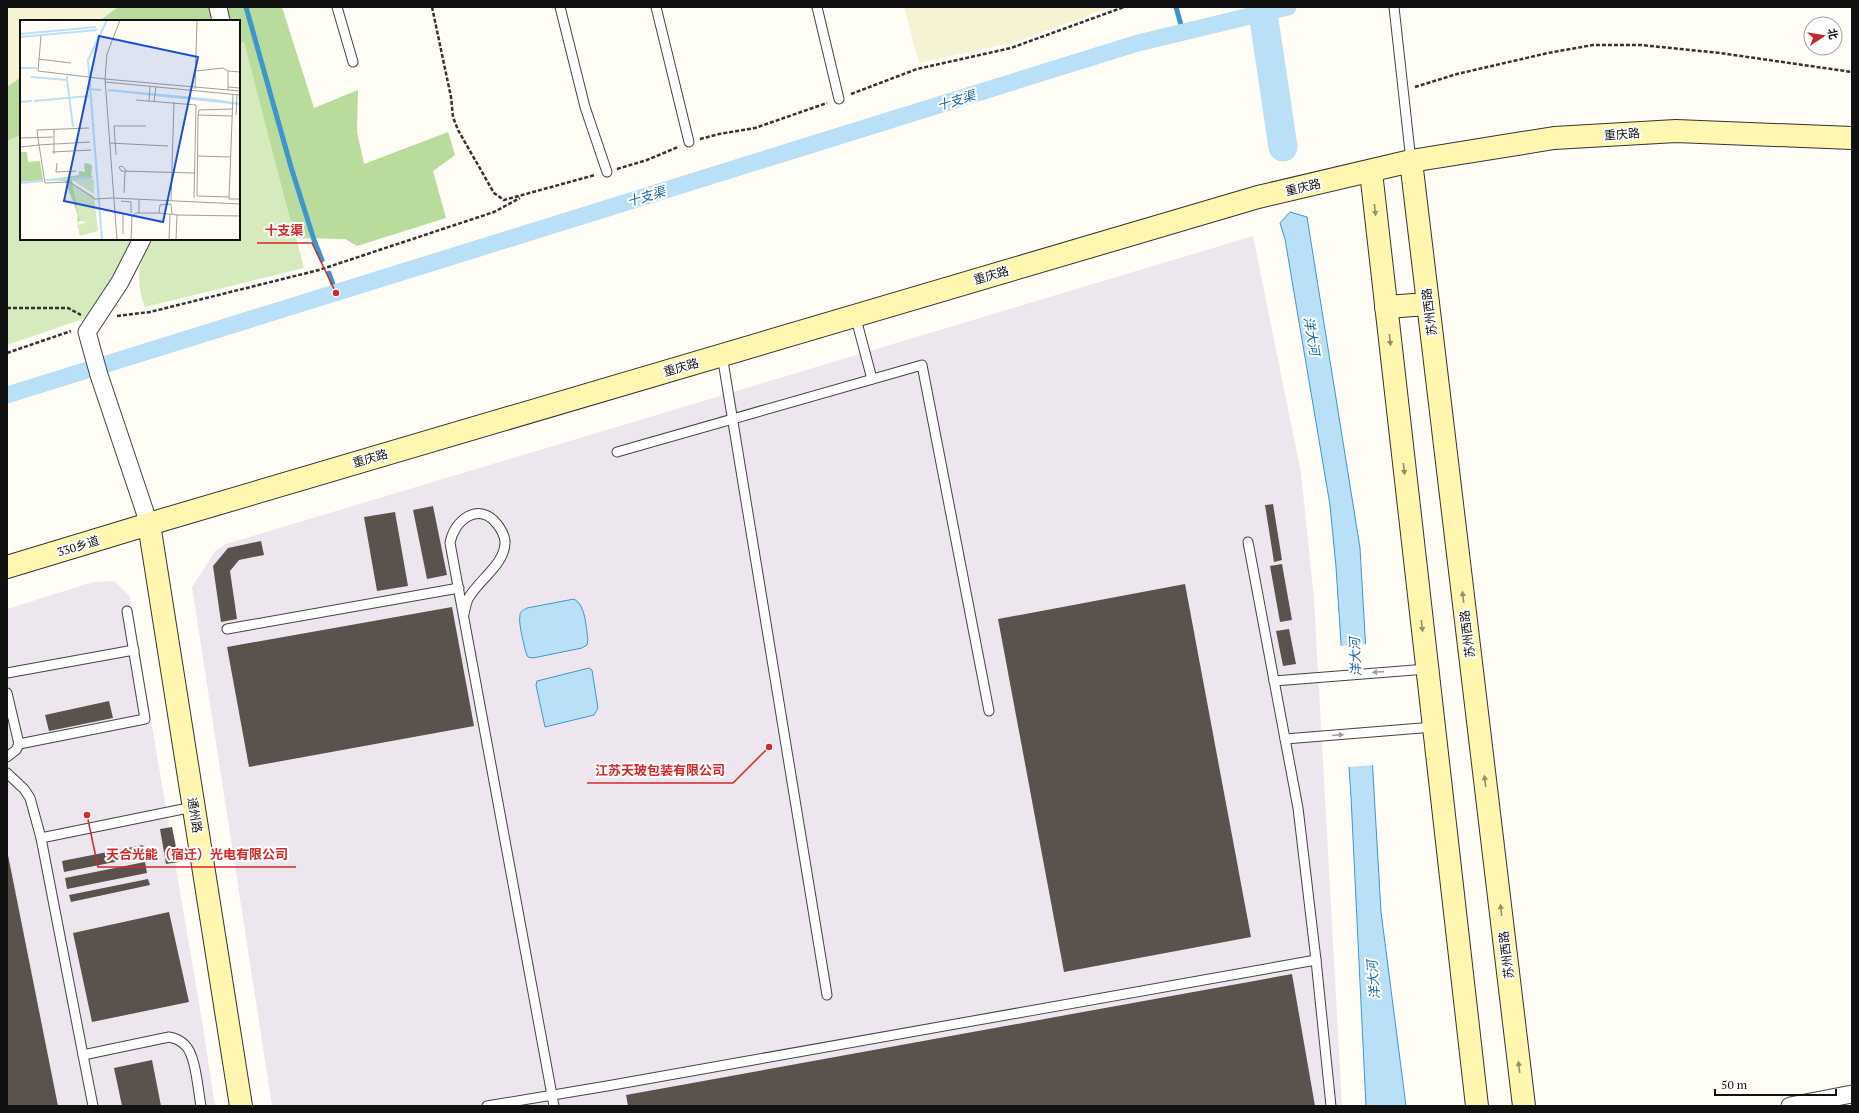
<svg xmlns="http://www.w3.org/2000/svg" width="1859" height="1113" font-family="'PT Serif','Noto Sans SC',serif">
<rect width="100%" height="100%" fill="#fffdf5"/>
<g fill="#eee6ef">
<polygon points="1253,236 1301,473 1314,599 1342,1106 272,1106 192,587 216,550 226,544"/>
<polygon points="114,581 130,596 202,1021 215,1106 7,1106 7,609 93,582"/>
</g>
<g fill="#f6f3d4">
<polygon points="7,7 118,7 99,21 21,21 21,77 7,87"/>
<polygon points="904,7 1111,7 1015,42 919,63"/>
</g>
<g fill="#d5ebbd">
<path d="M244 42 304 268 145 307C138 291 137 272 143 256 145 250 150 244 153 239H239V44Z"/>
<polygon points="21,135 21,239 138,239 115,284 118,307 7,345 7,141"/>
</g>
<g fill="#b9dc9c">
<polygon points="118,7 282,7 314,108 358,90 357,132 364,164 448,132 455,155 433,171 446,218 357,246 345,239 295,238 244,42 239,44 239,21 99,21"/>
<polygon points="21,77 21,135 7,141 7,87"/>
</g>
<g fill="#b9e0f7" stroke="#3f96cf">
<polygon points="1290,212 1307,217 1360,548 1381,912 1406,1106 1366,1106 1351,797 1336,567 1330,505 1285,239 1280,223"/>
<path d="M574 599C586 605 586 628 588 640L587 645 582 648 533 658 528 657 526 653C524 644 518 623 520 615 520 611 524 610 527 608Z"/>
<polygon points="589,668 592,670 598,708 594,715 545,727 536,685 537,681"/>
</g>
<polygon fill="#fffdf5" points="1368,644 1375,765 1347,767 1339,646"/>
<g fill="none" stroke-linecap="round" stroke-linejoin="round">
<g stroke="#3f96cf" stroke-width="5">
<polyline points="246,7 291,167 314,240 322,260"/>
<polyline points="1176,7 1183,32"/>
<polyline points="329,273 336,293"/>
</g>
<polyline stroke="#b9e0f7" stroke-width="17" points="7,395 1138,43 1288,7"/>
<polyline stroke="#b9e0f7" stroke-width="29" points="1263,13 1283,147"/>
</g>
<g fill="#5a524d">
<polygon points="1273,504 1282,560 1274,562 1265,505"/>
<polygon points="433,506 447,575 427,579 413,510"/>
<polygon points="395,512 408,586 377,591 364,517"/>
<polygon points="261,541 264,555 239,560 230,571 237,619 221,622 213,566 228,548"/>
<polygon points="1282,564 1292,620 1280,622 1270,566"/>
<polygon points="1185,584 1251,937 1064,972 998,619"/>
<polygon points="452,607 474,726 249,767 227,647"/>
<polygon points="1289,629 1296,664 1283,666 1276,631"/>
<polygon points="109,701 113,718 49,731 45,715"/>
<polygon points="172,827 179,862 166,864 160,829"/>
<polygon points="143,845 145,856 64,872 62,861"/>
<polygon points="7,855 8,855 58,1106 7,1106"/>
<polygon points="145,862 147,873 67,889 65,878"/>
<polygon points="148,879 150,885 71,902 69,895"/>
<polygon points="169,912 189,1002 92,1022 73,933"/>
<polygon points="1292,974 1315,1106 628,1106 626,1095"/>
<polygon points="152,1060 161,1106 122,1106 114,1068"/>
</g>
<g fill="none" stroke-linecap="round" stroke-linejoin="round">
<g stroke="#444" stroke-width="11">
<g id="lane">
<polyline points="337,7 353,62"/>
<polyline points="560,7 585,107 607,172"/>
<polyline points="656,7 689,142"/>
<polyline points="817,7 839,99"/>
<polyline points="1394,7 1411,161"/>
<polyline points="855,315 872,379"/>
<polyline points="722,355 827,995"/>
<polyline points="617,452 922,365 989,711"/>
<polyline points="1248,542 1298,808 1316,960 1331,1106"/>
<path d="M464 614C465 609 466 604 468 599 478 580 506 564 505 541 504 534 501 529 497 524 479 501 454 520 450 543L554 1106"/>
<polyline points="227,629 459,588"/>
<polyline points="7,673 134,650"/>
<polyline points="1274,681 1427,669"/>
<polyline points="7,693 19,744 16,750 7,757"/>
<polyline points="1285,739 1434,727"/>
<polyline points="19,744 145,719 127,611"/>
<polyline points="7,773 24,789 30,798 41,838 83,1055"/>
<polyline points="41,838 193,807"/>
<path d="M93 1106 83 1055 169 1037C175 1038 180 1040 185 1045 196 1055 198 1091 201 1106"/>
<polyline points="487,1106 607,1086 1316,960"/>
</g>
</g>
<g stroke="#444" stroke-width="19">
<g id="street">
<polyline points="218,7 221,21"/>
<polyline points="142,239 120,282 87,332 99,375 149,524"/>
<polyline points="1790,1106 1852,1094"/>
</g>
</g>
<g stroke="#333" stroke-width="24">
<g id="secondary">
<polyline points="1411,161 1524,1106"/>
<polyline points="1371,172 1477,1106"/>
<polyline points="1386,307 1428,304"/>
<polyline points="149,524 241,1106"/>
<polyline points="7,567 149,524 1258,197 1411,161 1554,138 1676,131 1852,138"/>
</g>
</g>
<g stroke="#333" stroke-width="2.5" stroke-dasharray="4 2" stroke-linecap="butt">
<polyline points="432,7 451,97 453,117 458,130 494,193 504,200 595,175"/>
<polyline points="1415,87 1457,74 1548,53 1593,45 1641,45 1720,53 1852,72"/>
<polyline points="851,94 917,69 1011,48 1124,7"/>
<polyline points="700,139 719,134 755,128 827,103"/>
<polyline points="617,169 647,160 678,147"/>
<polyline points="7,308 68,308 81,315"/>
<polyline points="117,316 150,312 319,270 494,212 520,198"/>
<polyline points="7,353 71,331"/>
</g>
<use href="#lane" stroke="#fff" stroke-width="9"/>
<use href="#street" stroke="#fff" stroke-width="17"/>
<use href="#secondary" stroke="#fff6b0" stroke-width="22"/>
</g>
<defs><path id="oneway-solid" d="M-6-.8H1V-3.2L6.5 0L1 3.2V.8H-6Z"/></defs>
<g fill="#948f68">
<use href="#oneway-solid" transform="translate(1375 210) rotate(84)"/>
<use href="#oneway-solid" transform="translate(1390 340) rotate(84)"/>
<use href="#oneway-solid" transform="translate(1404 469) rotate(84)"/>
<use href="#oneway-solid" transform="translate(1463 597) rotate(-97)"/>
<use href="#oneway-solid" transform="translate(1422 626) rotate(84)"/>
<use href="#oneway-solid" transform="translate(1485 781) rotate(-97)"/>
<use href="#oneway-solid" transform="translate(1501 910) rotate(-97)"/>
<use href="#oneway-solid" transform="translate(1519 1067) rotate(-97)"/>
</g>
<g fill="#a0a0a0">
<use href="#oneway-solid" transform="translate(1378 672) rotate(176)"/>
<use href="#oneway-solid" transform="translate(1338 735) rotate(-5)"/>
</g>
<g text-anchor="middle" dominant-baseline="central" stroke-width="4" stroke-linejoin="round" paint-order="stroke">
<g font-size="12" fill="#111" stroke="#fff">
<text transform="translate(1622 134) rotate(-4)">重庆路</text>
<text transform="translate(1303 187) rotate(-13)">重庆路</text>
<text transform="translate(991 275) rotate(-16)">重庆路</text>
<text transform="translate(1429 312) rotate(-97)">苏州西路</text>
<text transform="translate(681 367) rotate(-16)">重庆路</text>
<text transform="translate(370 458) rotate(-16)">重庆路</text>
<text transform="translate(78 546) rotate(-17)">330乡道</text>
<text transform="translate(1467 634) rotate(-97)">苏州西路</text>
<text transform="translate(195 815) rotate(81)">通州路</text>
<text transform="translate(1506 955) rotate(-97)">苏州西路</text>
</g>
<g font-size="13" font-style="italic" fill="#1768a6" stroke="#fff">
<text transform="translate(956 100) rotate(-17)">十支渠</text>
<text transform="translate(646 196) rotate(-17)">十支渠</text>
<text transform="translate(1312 336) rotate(80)">洋大河</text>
<text transform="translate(1355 657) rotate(-93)">洋大河</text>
<text transform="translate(1373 980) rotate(-95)">洋大河</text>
</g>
</g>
<g transform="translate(20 20)">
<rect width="220" height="220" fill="#fffdf5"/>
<path d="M74 159V174L52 160ZM53 164 74 176 78 211 60 216 57 205 67 202 60 201Z" fill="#d5ebbd"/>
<path d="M0 132H7L8 142 20 141 23 160 0 162ZM66 143 72 145 71 159 52 160 60 201 57 202 58 195 45 161 25 160 59 155V151L65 152 64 144Z" fill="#b9dc9c"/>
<path d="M88 69 195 79 220 83V85L88 71Z" fill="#b9e0f7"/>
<path fill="none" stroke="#b9e0f7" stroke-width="2" d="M0 14 76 7M0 17 77 10M0 48H17M11 57 47 60V56M47 60 53 107M69 69 81 70M14 81 69 76M0 82 12 81M26 160 73 157M0 163 23 161M82 220 68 40 87 0"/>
<path fill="none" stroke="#a09f9a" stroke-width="1" d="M21 16 18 51 85 59M18 39 51 43M176 51 203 48 208 51M85 59 220 71M85 62 220 75M208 67 220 68M175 69 177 0M208 70V51L220 52M213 75 209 179H220M116 80 176 85 174 178M129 81 130 67M134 81 136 67M178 95 179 90 212 89M216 95 217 75M0 118 33 117M89 123 148 126M18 125 70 122M19 125 17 110 69 108M0 127 19 125 25 163 50 162 75 179 93 178 220 184M32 132 71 130M34 134V109M96 135 94 106H126M177 136 211 137M37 143 36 152 56 151M107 151 102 146 99 147 101 151 174 153M104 173 105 151M210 177 177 176 178 95 212 96M101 181 111 182V193M151 181 154 82M119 193V179M152 194 151 184 140 185 139 193 157 195M103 214V193L112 196M97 220 85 59 87 34 100 0M111 220 112 196 116 193H139M149 220 150 194M156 220 157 195 220 196"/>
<path fill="#1d4ed8" fill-opacity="0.15" stroke="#1d4ed8" stroke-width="2" d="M79 16 178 37 143 202 44 181Z"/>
<rect width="220" height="220" fill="none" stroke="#111" stroke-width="2"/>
</g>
<path fill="none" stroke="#d62828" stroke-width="1.5" d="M336 293L312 243H257M769 747L733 783H587M87 815L98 867H296"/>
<g fill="#d62828" stroke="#fff" stroke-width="1.5">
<circle cx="336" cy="293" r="4"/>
<circle cx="769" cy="747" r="4"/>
<circle cx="87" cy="815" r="4"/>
</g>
<g font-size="13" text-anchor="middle" font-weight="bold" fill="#d62828" stroke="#fff" stroke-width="4" stroke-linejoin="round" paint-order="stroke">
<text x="284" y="235">十支渠</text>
<text x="660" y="775">江苏天玻包装有限公司</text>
<text x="197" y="859">天合光能（宿迁）光电有限公司</text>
</g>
<rect width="1859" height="1113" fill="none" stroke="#111111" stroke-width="16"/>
<g transform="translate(1823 36) rotate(78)"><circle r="19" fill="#ffffff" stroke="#a0a0a0"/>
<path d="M0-3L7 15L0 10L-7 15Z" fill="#c4262e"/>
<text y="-6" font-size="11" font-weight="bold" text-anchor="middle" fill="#111111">北</text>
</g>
<path d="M1715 1089v6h121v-6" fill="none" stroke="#111111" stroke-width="2"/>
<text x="1721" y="1089" font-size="12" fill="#111111" stroke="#ffffff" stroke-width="3" paint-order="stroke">50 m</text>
</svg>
